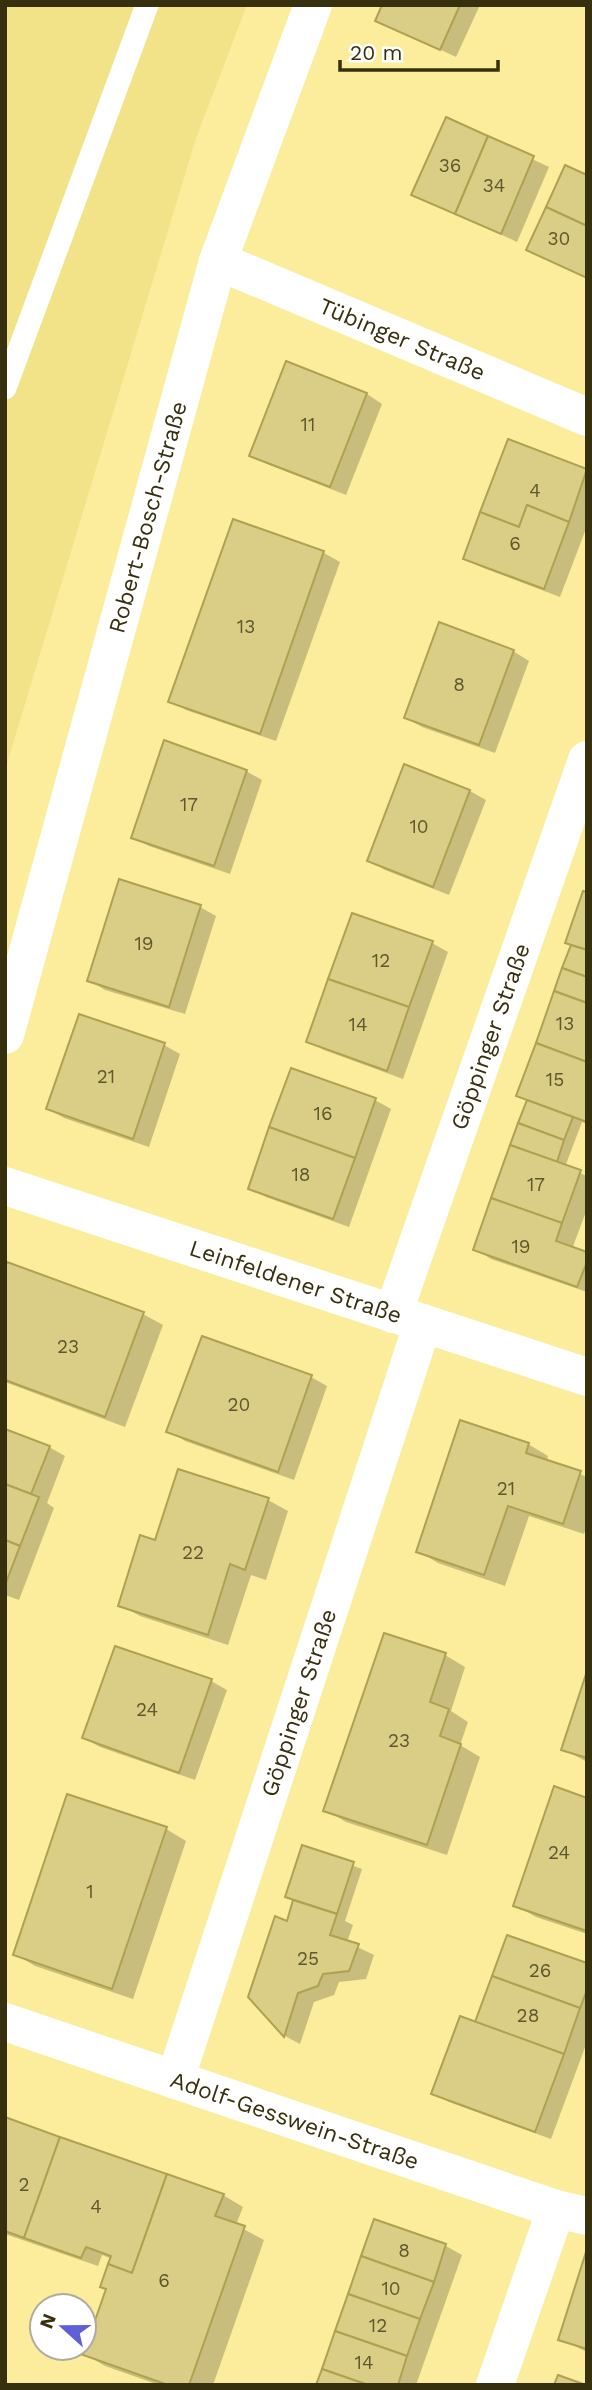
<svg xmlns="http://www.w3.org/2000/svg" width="592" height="2390" font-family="'Work Sans',sans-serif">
<rect width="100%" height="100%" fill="#fbed9b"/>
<polygon fill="#f2e388" points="5,5 247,5 196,138 5,770"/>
<g fill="#0003">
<polygon points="384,5 480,5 456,57 377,20"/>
<polygon points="447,119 549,167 517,242 414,194"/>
<polygon points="287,363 367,394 382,404 346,495 267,464 251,455"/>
<polygon points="509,442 587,471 587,526 560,597 481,567 465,558"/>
<polygon points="234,521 324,553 340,562 276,741 186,710 170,701"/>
<polygon points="513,651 529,661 495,753 422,727 406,718"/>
<polygon points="405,766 470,791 486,800 449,895 385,870 369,861"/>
<polygon points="246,771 262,780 230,874 149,846 133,837"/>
<polygon points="587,886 587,1124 582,1122 565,1167 587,1176 587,1209 572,1249 587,1254 587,1292 491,1259 475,1249 528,1101 518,1096 572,945 567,942"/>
<polygon points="200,907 216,916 185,1014 105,990 89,980"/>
<polygon points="432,943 448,952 403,1079 324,1050 308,1041"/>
<polygon points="164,1045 180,1054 149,1147 64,1118 48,1109"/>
<polygon points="292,1070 375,1100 391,1109 349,1227 266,1197 250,1188"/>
<polygon points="5,1273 143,1314 163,1325 125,1427 5,1382"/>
<polygon points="203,1338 311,1377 327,1386 294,1480 185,1441 169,1431"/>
<polygon points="5,1430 49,1447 65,1456 47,1503 54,1508 19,1600 5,1595"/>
<polygon points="528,1444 548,1456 547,1461 587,1477 587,1525 584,1534 529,1516 505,1586 438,1563 418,1551"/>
<polygon points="268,1500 288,1511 266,1580 251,1575 228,1645 140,1616 120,1605 156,1542"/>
<polygon points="445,1655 465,1667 451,1711 468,1722 460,1745 480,1757 447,1855 346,1822 326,1810"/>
<polygon points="587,1677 587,1762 563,1749"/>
<polygon points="211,1681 227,1690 195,1780 100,1747 84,1738"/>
<polygon points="587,1799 587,1934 536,1917 515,1905"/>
<polygon points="166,1829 186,1841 133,1999 35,1966 15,1954"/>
<polygon points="303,1847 362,1869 345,1921 353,1925 347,1942 374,1955 366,1979 339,1982 334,1995 314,2002 300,2044 285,2036 250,1996 288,1923 295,1901 287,1896"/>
<polygon points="587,1965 587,2042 551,2139 449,2102 433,2093 477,2024"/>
<polygon points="5,2119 223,2195 243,2207 236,2225 264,2240 213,2385 159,2385 105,2366 85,2354 108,2290 112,2259 102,2255 98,2266 5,2234"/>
<polygon points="375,2221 446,2246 462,2255 416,2385 318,2385"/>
<polygon points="587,2256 587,2352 560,2339"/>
</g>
<g fill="#dace87" stroke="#aea150" stroke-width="2">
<polygon points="382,5 460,5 440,50 375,21"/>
<polygon points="446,117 488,136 455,214 411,195"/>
<polygon points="488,136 534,156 501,234 455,214"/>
<polygon points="565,165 587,175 587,226 546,207"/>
<polygon points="546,207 587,226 587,278 526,250"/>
<polygon points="286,361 367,393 330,487 249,456"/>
<polygon points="508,439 587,469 569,522 527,505 519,527 480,512"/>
<polygon points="527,505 569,522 544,589 463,559 480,512 519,527"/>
<polygon points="233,519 324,551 260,734 168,702"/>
<polygon points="439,622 514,650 479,745 404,718"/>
<polygon points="164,740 247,770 214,866 131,838"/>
<polygon points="404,764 470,790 433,887 367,861"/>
<polygon points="119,879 201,905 169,1007 87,981"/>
<polygon points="583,891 587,892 587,950 565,943"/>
<polygon points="352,913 433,941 409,1007 328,979"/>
<polygon points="571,945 587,950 587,977 562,968"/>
<polygon points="562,968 587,977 587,1003 554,991"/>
<polygon points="328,979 409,1007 387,1071 306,1042"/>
<polygon points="554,991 587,1003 587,1062 536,1043"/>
<polygon points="79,1014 165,1043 133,1139 46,1109"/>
<polygon points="536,1043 587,1062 587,1122 516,1096"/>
<polygon points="291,1068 376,1098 355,1158 269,1127"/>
<polygon points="527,1100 573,1117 564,1140 518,1123"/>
<polygon points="518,1123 564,1140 557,1162 510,1145"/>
<polygon points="269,1127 355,1158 333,1219 248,1189"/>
<polygon points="510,1145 581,1170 562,1223 491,1198"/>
<polygon points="491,1198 562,1223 556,1241 587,1252 587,1262 577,1287 473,1250"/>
<polygon points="7,1262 144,1312 105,1417 5,1380 5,1268"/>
<polygon points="202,1336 312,1375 278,1472 166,1432"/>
<polygon points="460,1420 529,1443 526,1453 581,1471 563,1524 508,1506 484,1575 416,1552"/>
<polygon points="5,1429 50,1446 31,1494 5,1484"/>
<polygon points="178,1469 269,1498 245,1570 230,1564 208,1635 118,1606 140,1535 155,1540"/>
<polygon points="5,1484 39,1497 20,1546 5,1540"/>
<polygon points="5,1540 20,1546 5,1585"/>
<polygon points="384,1633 446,1653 430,1702 449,1709 440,1736 461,1744 427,1845 323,1811"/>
<polygon points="115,1646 212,1679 179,1773 82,1738"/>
<polygon points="587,1671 587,1758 561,1750"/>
<polygon points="554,1786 587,1798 587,1931 513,1906"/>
<polygon points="67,1794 167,1827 112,1989 13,1955"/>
<polygon points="302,1845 354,1862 337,1914 285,1897"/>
<polygon points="293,1900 337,1914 330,1935 359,1944 349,1971 323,1974 318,1986 298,1993 284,2037 248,1997 275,1916 287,1921"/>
<polygon points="507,1935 587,1963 587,1990 580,2008 492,1976"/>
<polygon points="492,1976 580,2008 564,2054 475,2022"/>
<polygon points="460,2016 564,2054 535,2132 431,2094"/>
<polygon points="5,2117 60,2137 24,2238 5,2231"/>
<polygon points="60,2137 167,2174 132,2273 108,2264 111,2256 86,2247 81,2258 24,2238"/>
<polygon points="167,2174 224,2194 215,2216 245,2226 189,2385 168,2385 83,2355 106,2289 100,2287 108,2264 132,2273"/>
<polygon points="374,2219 446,2244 434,2282 361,2256"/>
<polygon points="586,2252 587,2252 587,2349 558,2340"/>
<polygon points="361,2256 434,2282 420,2319 348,2294"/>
<polygon points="348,2294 420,2319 407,2356 335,2331"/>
<polygon points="335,2331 407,2356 398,2385 368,2385 322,2369"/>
<polygon points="322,2369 368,2385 316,2385"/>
<polygon points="558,2375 586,2385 554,2385"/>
</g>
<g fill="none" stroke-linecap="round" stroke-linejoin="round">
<polyline stroke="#fff" stroke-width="23" points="5,388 147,5"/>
<g stroke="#fff" stroke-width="38">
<path id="s1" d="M218 261 587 417"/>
<path id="s2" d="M5 1035 218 261 313 5"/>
<path id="s3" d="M5 1186 587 1377"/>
<path id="s4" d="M393 1314 587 760"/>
<path id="s5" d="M5 2022 556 2209 587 2216"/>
<path id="s6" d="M175 2080 423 1323"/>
<polyline points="495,2385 556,2209"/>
</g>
</g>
<g text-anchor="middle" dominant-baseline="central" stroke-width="5" stroke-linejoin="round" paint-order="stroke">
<g font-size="19" fill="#5f582c">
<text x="450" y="165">36</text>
<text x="494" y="185">34</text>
<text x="559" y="238">30</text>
<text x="308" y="424">11</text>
<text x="535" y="490">4</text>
<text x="515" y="543">6</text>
<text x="246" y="626">13</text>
<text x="459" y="684">8</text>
<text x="189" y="804">17</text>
<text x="419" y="826">10</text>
<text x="144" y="943">19</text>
<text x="381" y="960">12</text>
<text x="565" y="1023">13</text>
<text x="358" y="1024">14</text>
<text x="106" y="1076">21</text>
<text x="555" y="1079">15</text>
<text x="323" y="1113">16</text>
<text x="301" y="1174">18</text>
<text x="536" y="1184">17</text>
<text x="521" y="1246">19</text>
<text x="68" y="1346">23</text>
<text x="239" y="1404">20</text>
<text x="506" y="1488">21</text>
<text x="193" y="1552">22</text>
<text x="147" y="1709">24</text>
<text x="399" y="1740">23</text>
<text x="559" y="1852">24</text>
<text x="90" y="1891">1</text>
<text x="308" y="1958">25</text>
<text x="540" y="1970">26</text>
<text x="528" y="2015">28</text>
<text x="24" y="2184">2</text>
<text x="96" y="2206">4</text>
<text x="404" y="2250">8</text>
<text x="164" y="2280">6</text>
<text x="391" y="2288">10</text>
<text x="378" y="2325">12</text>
<text x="364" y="2362">14</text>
</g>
<g font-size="23" fill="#36300e" stroke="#fff">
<text stroke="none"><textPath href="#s1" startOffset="200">Tübinger Straße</textPath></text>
<text stroke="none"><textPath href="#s2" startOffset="537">Robert-Bosch-Straße</textPath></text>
<text stroke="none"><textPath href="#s4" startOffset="294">Göppinger Straße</textPath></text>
<text stroke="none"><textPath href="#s3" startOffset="306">Leinfeldener Straße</textPath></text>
<text stroke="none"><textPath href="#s6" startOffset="397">Göppinger Straße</textPath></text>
<text stroke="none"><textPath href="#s5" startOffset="306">Adolf-Gesswein-Straße</textPath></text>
</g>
</g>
<rect width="592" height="2390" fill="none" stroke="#36300e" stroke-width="14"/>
<g transform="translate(63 2327) rotate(291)"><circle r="33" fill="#ffffff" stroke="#afac9f" stroke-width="2"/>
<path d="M0-5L12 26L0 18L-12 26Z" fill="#615fd8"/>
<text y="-10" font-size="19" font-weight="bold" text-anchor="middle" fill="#36300e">N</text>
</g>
<path d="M340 60v10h158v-10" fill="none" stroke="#36300e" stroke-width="3.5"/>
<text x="350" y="60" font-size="21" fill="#36300e" stroke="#ffffff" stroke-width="5" paint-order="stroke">20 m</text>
</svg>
